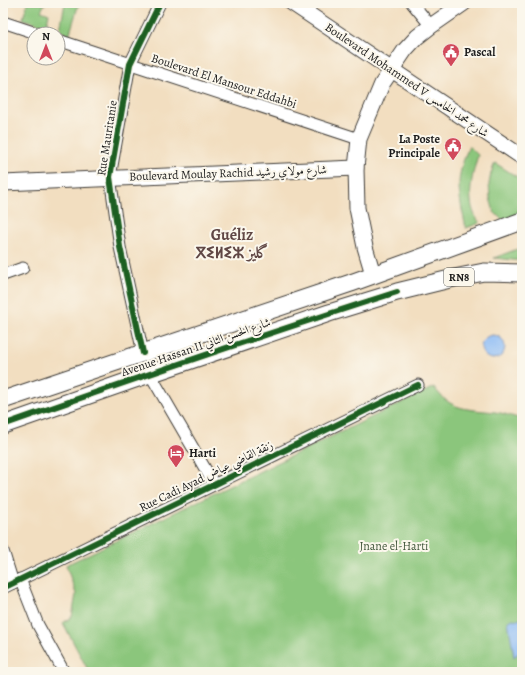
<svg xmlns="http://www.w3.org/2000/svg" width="525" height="675" font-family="Alegreya,Amiri,'Noto Sans Tifinagh',serif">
<rect width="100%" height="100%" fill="#fbf7ec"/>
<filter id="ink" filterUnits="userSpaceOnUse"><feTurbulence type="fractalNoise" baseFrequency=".025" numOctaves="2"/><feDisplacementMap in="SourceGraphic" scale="8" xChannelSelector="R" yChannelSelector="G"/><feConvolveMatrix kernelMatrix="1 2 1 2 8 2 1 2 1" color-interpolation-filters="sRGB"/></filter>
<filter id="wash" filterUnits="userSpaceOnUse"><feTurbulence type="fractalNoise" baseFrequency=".012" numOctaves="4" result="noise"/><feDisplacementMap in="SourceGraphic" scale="16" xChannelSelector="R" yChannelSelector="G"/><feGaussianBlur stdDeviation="0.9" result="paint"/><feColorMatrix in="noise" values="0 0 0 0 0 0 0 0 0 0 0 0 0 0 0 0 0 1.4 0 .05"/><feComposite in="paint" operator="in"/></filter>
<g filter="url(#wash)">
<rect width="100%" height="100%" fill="#f2dec0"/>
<g fill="#8bc67b" stroke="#54714c">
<polygon points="27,3 45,3 41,11 49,14 46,26 23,19"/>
<polygon points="65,3 79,3 69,36 60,30"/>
<path d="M469 146 478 155C472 176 464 204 480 223L466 228C463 214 459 199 459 185 459 172 464 158 469 146Z"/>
<polygon points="495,163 522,180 522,214 502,220 494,212 490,198 489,184 491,173"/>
<polygon points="522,247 522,261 494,258 520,248"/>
<path d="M434 387C450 411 468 409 495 412 504 413 513 417 522 419V672H89L63 623 72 617 76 594 66 565Z"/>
</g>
<g fill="#89baf6" stroke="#526b89">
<circle cx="493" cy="347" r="12"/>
<polygon points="513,619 517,620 522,619 522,650 514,657 508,621"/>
</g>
</g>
<g filter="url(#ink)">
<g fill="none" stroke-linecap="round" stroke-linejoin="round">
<g stroke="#3c3935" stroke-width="13">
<g id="street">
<polyline points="412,3 431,26"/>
<polyline points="3,22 39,34"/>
<polyline points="58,40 359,139"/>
<polyline points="3,275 23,268"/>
<polyline points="143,353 120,247 110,177 130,64 160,3"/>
<polyline points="150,374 214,484"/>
<polyline points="3,551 13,583"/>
<polyline points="20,579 38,625 64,672"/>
<polyline points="3,588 418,385"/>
</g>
</g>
<g stroke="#3c3935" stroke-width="17">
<g id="secondary">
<polyline points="292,3 522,157"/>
<polyline points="3,183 356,168"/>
<polyline points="373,274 365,247 357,208 356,168 359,139 382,84 405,50 417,37 431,26 464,3"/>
</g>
</g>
<g stroke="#3c3935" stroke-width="19">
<g id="primary">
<polyline points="3,400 351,283 522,221"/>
<polyline points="3,425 132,380 329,313 397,292 454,278 484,272 522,273"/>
</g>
</g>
<use href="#street" stroke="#fff" stroke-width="11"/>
<use href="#secondary" stroke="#fff" stroke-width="15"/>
<use href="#primary" stroke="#fff" stroke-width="17"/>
<g stroke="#fbf7ec" stroke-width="8">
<g id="cycleway">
<polyline points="143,353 120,247 110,177 130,64 160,3"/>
<path d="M3 425C134 379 265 334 397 292"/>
<polyline points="3,588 418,385"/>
</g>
</g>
<use href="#cycleway" stroke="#1b5e20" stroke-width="6"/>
</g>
</g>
<defs>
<g id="civic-pin" transform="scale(0.9)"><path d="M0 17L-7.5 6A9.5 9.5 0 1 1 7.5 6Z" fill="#d1495b" stroke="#fbf7ec"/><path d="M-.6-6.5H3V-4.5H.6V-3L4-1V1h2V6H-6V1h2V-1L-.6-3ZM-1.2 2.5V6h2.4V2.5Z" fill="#fff"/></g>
<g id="hotel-pin" transform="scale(0.9)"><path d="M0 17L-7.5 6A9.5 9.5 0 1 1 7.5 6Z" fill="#d1495b" stroke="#fbf7ec"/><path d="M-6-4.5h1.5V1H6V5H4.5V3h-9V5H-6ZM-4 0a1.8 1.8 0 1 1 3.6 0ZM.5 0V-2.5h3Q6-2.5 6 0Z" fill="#fff"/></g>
</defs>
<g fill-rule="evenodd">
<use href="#civic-pin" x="451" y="52"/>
<use href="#civic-pin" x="453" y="146"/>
<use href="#hotel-pin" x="176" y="453"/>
</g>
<g text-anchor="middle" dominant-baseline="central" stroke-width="4" stroke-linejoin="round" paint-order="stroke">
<rect fill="#fbf7ec" stroke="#5f5e5a" stroke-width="1" x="444" y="268" width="30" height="18" rx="3"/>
<g font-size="11" font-weight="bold" fill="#1c1c1c">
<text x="459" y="277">RN8</text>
</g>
<g font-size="12" font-weight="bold" fill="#1c1c1c" stroke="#fbf7ec" text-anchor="start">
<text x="464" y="52">Pascal</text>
<text x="440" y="139" text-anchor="end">La Poste<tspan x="440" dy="14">Principale</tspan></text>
<text x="189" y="453">Harti</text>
</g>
<g font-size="12" fill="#1c1c1c" stroke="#fbf7ec">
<text transform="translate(407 80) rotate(34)">Boulevard Mohammed V شارع محمد الخامس</text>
<text transform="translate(224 81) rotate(18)">Boulevard El Mansour Eddahbi</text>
<text transform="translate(107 138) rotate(-81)">Rue Mauritanie</text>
<text transform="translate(228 173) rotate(-2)">Boulevard Moulay Rachid شارع مولاي رشيد</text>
<text transform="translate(196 347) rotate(-19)">Avenue Hassan II شارع الحسن الثاني</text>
<text transform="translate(206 476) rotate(-26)">Rue Cadi Ayad زنقة القاضي عياض</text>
</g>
<g font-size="12" fill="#43583d" stroke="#fbf7ec">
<text x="394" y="546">Jnane el-Harti</text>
</g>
<g font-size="16" font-weight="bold" fill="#604745" stroke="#fbf7ec">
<text x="232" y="235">Guéliz<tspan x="232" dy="18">ⴳⵉⵍⵉⵣ گليز</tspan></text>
</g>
</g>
<rect width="525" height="675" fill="none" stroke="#fbf7ec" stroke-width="16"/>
<g transform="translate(46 46)"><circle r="19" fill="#fbf7ec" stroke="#a29f99"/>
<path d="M0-3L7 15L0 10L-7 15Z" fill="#d1495b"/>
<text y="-6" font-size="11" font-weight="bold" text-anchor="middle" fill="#1c1c1c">N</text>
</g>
</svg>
